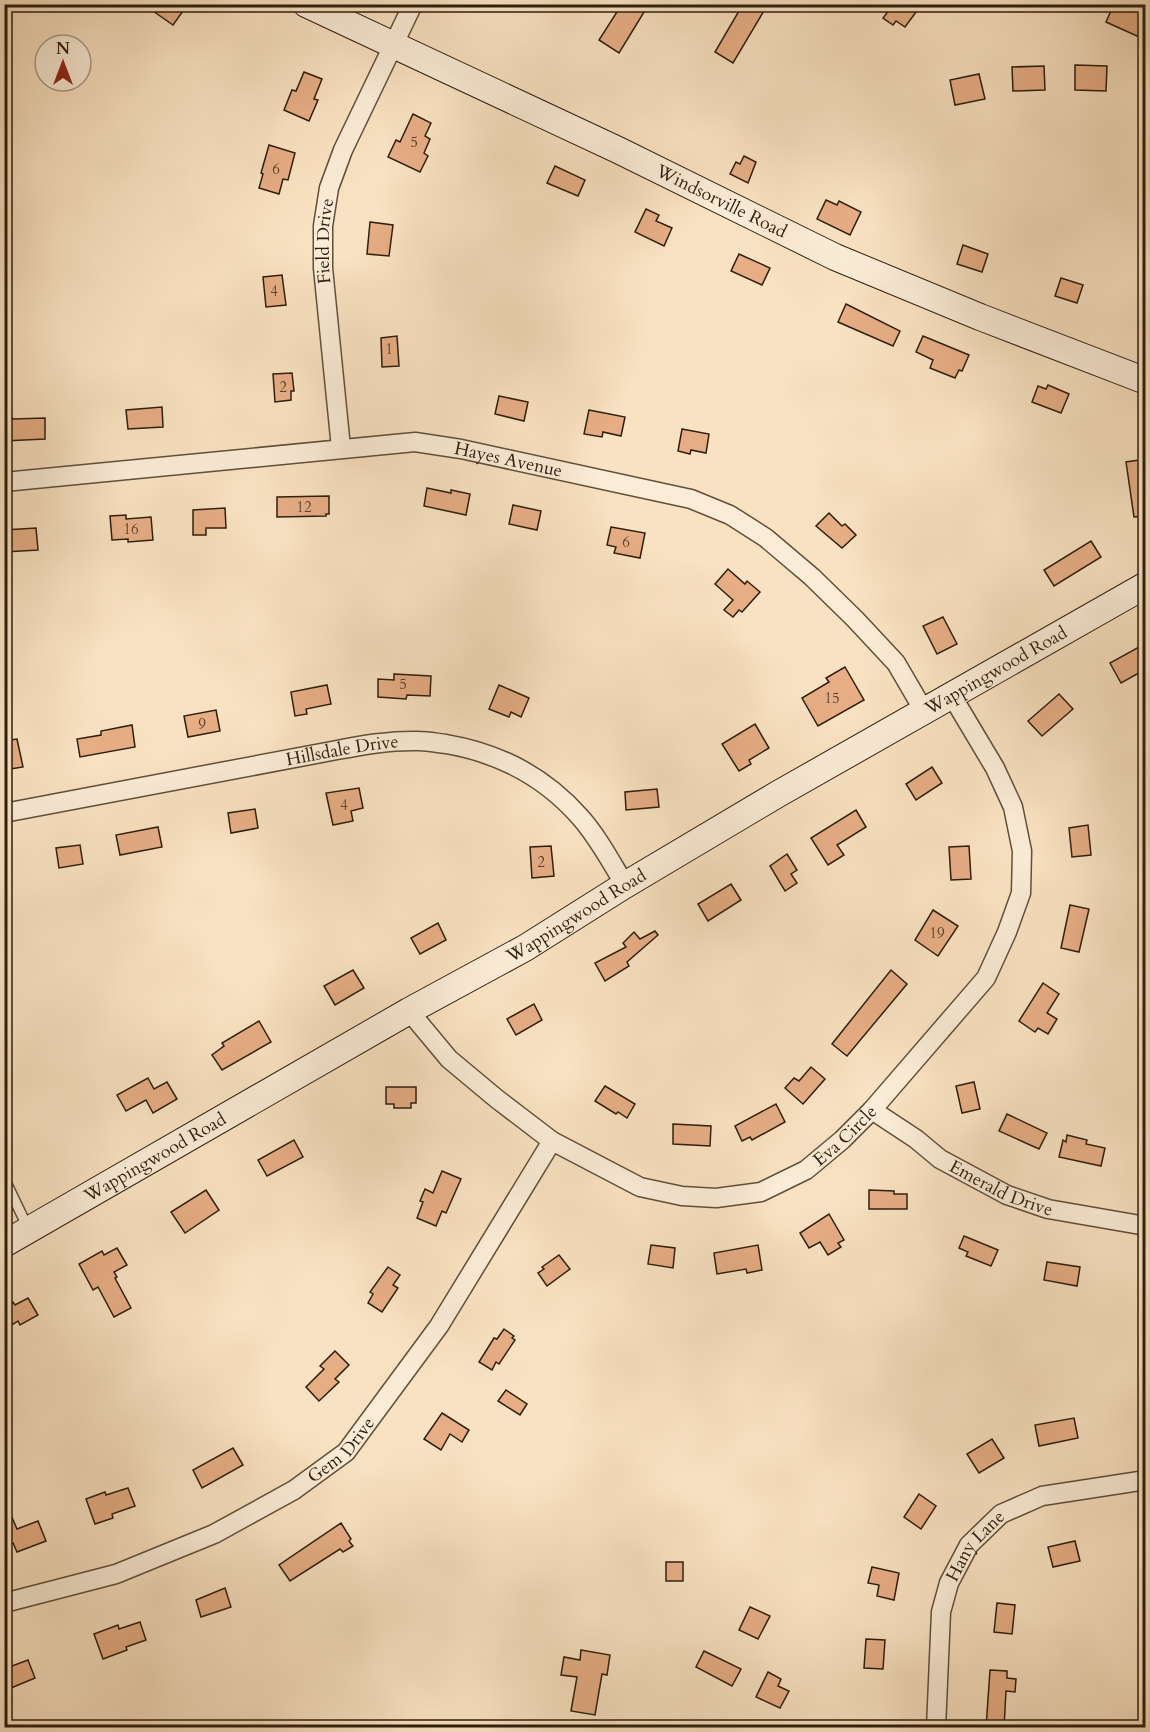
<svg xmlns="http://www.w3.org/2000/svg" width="1150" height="1732" font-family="Cardo,serif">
<rect width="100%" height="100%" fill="#f9e2c2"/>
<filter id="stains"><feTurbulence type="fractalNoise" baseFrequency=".00333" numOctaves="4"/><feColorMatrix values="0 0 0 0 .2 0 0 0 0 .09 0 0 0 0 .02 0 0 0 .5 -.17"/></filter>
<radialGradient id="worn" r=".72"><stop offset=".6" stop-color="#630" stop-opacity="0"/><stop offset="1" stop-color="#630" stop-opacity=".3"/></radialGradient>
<g fill="#e7ae86" stroke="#2d1e0d" stroke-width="1.5">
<polygon points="143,4 188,4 173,25"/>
<polygon points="622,4 649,4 619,53 599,40"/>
<polygon points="743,4 768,4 733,63 715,52"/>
<polygon points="889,4 922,4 905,27 896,21 893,25 883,18 887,13 884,11"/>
<polygon points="1114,4 1132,4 1140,8 1139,11 1146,14 1146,40 1106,22"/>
<polygon points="1075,65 1107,66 1106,91 1075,90"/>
<polygon points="1044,66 1045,90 1013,91 1012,67"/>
<polygon points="304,72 322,79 314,99 318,100 309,121 284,110 292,90 296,91"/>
<polygon points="979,74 985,99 955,105 950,80"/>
<polygon points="413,114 431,123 425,136 430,139 424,153 428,156 420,172 388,157 396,140 400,142"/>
<polygon points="269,145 295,153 288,180 283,179 279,194 259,188 263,174 261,173"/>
<polygon points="744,156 756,162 748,183 730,174 736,162 740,164"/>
<polygon points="555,166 585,180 578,196 547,183"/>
<polygon points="826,200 837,205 839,201 861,212 850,235 817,219"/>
<polygon points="646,209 659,215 656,221 672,228 664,246 635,232"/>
<polygon points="370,222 393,225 389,256 367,254"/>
<polygon points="963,245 988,254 982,272 957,264"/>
<polygon points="739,254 770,268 762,285 731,271"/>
<polygon points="282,275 286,305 266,307 263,277"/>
<polygon points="1061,278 1083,285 1077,303 1055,296"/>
<polygon points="846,304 900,331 893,346 838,322"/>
<polygon points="397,336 399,366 382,367 381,338"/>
<polygon points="923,336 969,355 962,371 959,370 955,378 930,368 933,360 916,352"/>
<polygon points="292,373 294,391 291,391 291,400 275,402 273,374"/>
<polygon points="1048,385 1069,394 1061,413 1032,402 1038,386 1046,389"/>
<polygon points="499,396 528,402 524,421 495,414"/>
<polygon points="4,407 13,419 45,418 45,439 4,441"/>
<polygon points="162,407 163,427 128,429 126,410"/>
<polygon points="589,410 625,417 621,436 603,432 602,437 584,434"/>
<polygon points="682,429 709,434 706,453 691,450 690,454 678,451"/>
<polygon points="1146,459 1146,516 1134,517 1126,462"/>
<polygon points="427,488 451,493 451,490 470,494 466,515 424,506"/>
<polygon points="329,496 329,514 326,514 326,516 277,517 277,497"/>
<polygon points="513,505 541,511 537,530 509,524"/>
<polygon points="225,508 226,528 206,528 206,535 193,535 193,510"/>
<polygon points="829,513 842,526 845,524 856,535 842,548 816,526"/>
<polygon points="126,515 126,519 151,517 153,540 128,542 128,539 112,540 110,516"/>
<polygon points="611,527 645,533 640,558 614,553 616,547 607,545"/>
<polygon points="36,528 38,550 4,552 4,530"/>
<polygon points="1091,541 1101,557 1054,586 1044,570"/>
<polygon points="728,569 745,584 747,581 760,592 742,612 739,610 733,617 724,610 733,600 715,584"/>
<polygon points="943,617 957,644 937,654 923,626"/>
<polygon points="1139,647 1146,658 1146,669 1121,683 1110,663"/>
<polygon points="845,667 864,700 818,726 802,698 829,682 826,678"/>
<polygon points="394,674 431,676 430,696 407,695 406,699 378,697 378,679 394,680"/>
<polygon points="327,685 331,704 306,709 307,714 295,716 291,692"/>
<polygon points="499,685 529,698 521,717 511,712 509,717 489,709"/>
<polygon points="1059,694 1073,709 1042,736 1028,721"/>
<polygon points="216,710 220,731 188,737 184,716"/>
<polygon points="755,724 769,748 749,760 751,764 739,771 722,744"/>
<polygon points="132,725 135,747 80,757 77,739 101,735 101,731"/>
<polygon points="17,739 23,767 4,770 4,741"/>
<polygon points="932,767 942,783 916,800 906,784"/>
<polygon points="359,788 363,808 351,811 353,821 333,825 326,793"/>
<polygon points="657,789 659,807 626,810 625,792"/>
<polygon points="255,809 258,828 231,833 228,813"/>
<polygon points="856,810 866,827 837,845 844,855 828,865 811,838"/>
<polygon points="1088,825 1091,855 1072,857 1069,828"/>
<polygon points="158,827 162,847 120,855 116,835"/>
<polygon points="80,845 83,864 59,868 56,848"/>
<polygon points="551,846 554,876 532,878 530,847"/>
<polygon points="969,846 971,879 951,880 949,847"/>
<polygon points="787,854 797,870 791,874 797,883 785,891 770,866"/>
<polygon points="731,884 741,900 708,921 698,904"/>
<polygon points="1070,905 1089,909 1079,952 1061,948"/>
<polygon points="933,910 958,926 938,956 915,940"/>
<polygon points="438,923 446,940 420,954 411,938"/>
<polygon points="655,931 658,935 627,962 629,966 605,981 595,963 626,947 623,943 634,932 640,939"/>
<polygon points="353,970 364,988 335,1005 324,986"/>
<polygon points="891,970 907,984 847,1056 832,1044"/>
<polygon points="1043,983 1059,994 1047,1013 1057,1019 1048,1034 1038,1028 1035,1032 1019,1021"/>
<polygon points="534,1004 542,1020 516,1035 507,1019"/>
<polygon points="259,1021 271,1042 222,1070 212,1055 224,1046 222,1043"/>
<polygon points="811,1067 825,1079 803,1104 785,1088 794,1078 799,1081"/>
<polygon points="148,1078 154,1089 167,1082 177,1099 153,1113 146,1100 126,1111 117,1095"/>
<polygon points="974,1082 980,1109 962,1113 956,1086"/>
<polygon points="605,1086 635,1104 627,1118 618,1112 616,1114 595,1101"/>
<polygon points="386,1087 416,1087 416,1103 411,1103 411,1108 394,1108 394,1104 386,1104"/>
<polygon points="776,1104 785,1122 752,1140 750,1137 742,1141 735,1126"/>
<polygon points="1007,1114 1047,1133 1039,1149 999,1131"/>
<polygon points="673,1124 711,1126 710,1146 673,1144"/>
<polygon points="1067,1135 1087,1140 1086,1144 1105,1148 1101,1166 1059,1157 1063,1140 1066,1142"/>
<polygon points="294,1140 303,1157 267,1176 258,1160"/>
<polygon points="442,1171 461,1179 446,1213 442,1211 436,1226 417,1218 423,1202 420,1201 425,1189 433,1193"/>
<polygon points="206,1190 219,1210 185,1233 171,1212"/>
<polygon points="869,1190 894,1191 894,1194 907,1194 907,1209 869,1209"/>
<polygon points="829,1214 844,1240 838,1243 841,1247 828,1255 820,1242 809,1248 800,1233"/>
<polygon points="964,1236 998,1250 991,1266 966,1256 968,1252 959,1248"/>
<polygon points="651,1245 675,1248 673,1268 648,1264"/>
<polygon points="758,1245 762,1270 747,1273 746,1269 717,1274 714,1253"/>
<polygon points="117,1248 127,1265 114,1272 117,1277 115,1278 131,1308 114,1317 98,1287 93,1290 79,1264 102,1251 104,1255"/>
<polygon points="559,1255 570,1269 547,1286 538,1273 544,1269 542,1267"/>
<polygon points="1047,1262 1080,1267 1077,1286 1044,1280"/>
<polygon points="388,1267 400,1275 393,1285 398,1288 382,1312 368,1303 373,1294 370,1292"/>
<polygon points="28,1298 38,1315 20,1325 18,1321 10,1326 4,1317 4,1307 13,1302 15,1305"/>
<polygon points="504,1329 514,1336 512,1338 515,1340 499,1364 496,1362 492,1370 479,1362 494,1338 497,1339"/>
<polygon points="335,1351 349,1365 335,1379 339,1382 319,1401 306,1387 324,1369 320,1366"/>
<polygon points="506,1390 527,1404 520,1415 498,1401"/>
<polygon points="442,1413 469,1430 462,1442 450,1434 441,1450 424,1439"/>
<polygon points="1074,1418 1078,1438 1039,1446 1035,1425"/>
<polygon points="992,1439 1004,1458 979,1473 967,1454"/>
<polygon points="233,1448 243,1465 202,1488 193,1470"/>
<polygon points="128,1488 135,1506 112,1514 113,1518 95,1524 86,1499 105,1492 106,1495"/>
<polygon points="919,1494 936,1506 921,1529 904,1517"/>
<polygon points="4,1499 17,1529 38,1521 46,1541 17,1552 13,1543 4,1546"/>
<polygon points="341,1523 351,1539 349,1541 353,1546 343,1552 340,1549 290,1581 279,1565"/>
<polygon points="1075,1541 1080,1561 1053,1567 1048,1547"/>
<rect x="666" y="1562" width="17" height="19"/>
<polygon points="872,1567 899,1573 894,1600 877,1596 879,1585 868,1583"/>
<polygon points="225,1588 231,1607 201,1617 196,1600"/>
<polygon points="997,1603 1015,1605 1012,1634 994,1632"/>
<polygon points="750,1607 770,1616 758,1639 739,1630"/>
<polygon points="140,1622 146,1640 126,1647 127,1650 103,1659 94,1634 118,1625 119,1629"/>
<polygon points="866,1639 885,1640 883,1669 864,1668"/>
<polygon points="581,1650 610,1655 607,1675 602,1674 595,1715 571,1711 577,1677 561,1675 564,1657 580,1660"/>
<polygon points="704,1651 741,1669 732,1686 696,1667"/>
<polygon points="28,1660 35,1678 11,1688 9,1683 4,1685 4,1669"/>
<polygon points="990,1670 1007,1671 1007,1678 1016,1679 1015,1692 1006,1691 1004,1728 986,1728"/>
<polygon points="768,1672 781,1679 778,1686 789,1691 780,1708 756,1697"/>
</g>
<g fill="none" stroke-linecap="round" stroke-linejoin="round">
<g stroke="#604f3a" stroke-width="12">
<polyline id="lane" points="5,1180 28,1228"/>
</g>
<g stroke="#604f3a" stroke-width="21">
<g id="street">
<path id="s1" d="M341 448 323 268V226L329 188 343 150 413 4"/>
<path id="s2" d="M4 482 415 442 461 449 691 499 730 515 766 538 812 577 855 619 896 663 924 711"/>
<path id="s3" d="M4 813 337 750C364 745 391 740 419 741 428 741 437 743 446 744 499 753 544 776 580 817 598 837 611 862 625 885"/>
<path id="s4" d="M409 1011 449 1059 497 1099 552 1141 640 1187 682 1196 716 1198 761 1192 806 1170 842 1140 872 1110 986 978 1007 932 1021 893 1022 851 1013 807 995 768 952 696"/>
<path id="s5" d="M872 1110 916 1139 940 1159 1007 1195 1048 1209 1146 1226"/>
<path id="s6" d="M4 1603 116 1574 214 1534 294 1490 346 1452 439 1326 552 1141"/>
<path id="s7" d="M936 1728 941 1612 949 1583 969 1545 1001 1514 1042 1496 1146 1480"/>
</g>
</g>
<g stroke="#2d1e0d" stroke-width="28">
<g id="secondary">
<path id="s8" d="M306 4 618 150 835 257 980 317 1146 381"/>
<path id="s9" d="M4 1244 409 1011 525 948 625 885 778 794 1146 585"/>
</g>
</g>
<use href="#lane" stroke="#fbecd7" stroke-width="9"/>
<use href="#street" stroke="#fbecd7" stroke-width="18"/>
<use href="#secondary" stroke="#fbecd7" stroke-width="26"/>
</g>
<g text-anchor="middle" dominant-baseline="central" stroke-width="5" stroke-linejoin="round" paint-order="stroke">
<g font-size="15" fill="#5c422b">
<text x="414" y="142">5</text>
<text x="276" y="169">6</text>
<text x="274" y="291">4</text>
<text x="389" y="349">1</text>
<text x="283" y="387">2</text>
<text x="304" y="507">12</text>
<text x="131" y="529">16</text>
<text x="626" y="542">6</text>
<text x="403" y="684">5</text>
<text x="832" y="698">15</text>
<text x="202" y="724">9</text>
<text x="344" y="805">4</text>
<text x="541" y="862">2</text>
<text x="937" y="933">19</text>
</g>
<g font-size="18" fill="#2d1e0d" stroke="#fbecd7">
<text stroke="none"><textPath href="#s8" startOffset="460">Windsorville Road</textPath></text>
<text stroke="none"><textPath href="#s1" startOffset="208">Field Drive</textPath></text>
<text stroke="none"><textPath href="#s2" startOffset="508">Hayes Avenue</textPath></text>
<text stroke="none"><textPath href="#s9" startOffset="1146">Wappingwood Road</textPath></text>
<text stroke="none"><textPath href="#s3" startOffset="344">Hillsdale Drive</textPath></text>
<text stroke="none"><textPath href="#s9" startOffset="660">Wappingwood Road</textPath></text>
<text stroke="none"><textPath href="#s4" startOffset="518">Eva Circle</textPath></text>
<text stroke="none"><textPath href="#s9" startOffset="174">Wappingwood Road</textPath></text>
<text stroke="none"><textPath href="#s5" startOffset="152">Emerald Drive</textPath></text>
<text stroke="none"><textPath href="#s6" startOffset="375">Gem Drive</textPath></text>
<text stroke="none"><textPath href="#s7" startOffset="192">Hany Lane</textPath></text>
</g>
</g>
<rect width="1150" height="1732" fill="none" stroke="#f9e2c2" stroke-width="24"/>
<rect x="6" y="6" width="1138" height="1720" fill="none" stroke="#2d1e0d" stroke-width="3"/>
<rect x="12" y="12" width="1126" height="1708" fill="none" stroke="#2d1e0d" stroke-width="1.5"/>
<g transform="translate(63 63)"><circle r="28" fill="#fbecd7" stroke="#a99a86" stroke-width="1.5"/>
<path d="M0-4.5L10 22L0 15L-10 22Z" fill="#8f2418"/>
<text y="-9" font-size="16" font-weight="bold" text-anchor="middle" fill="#2d1e0d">N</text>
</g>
<rect width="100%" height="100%" filter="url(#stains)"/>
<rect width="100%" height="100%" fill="url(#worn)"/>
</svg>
